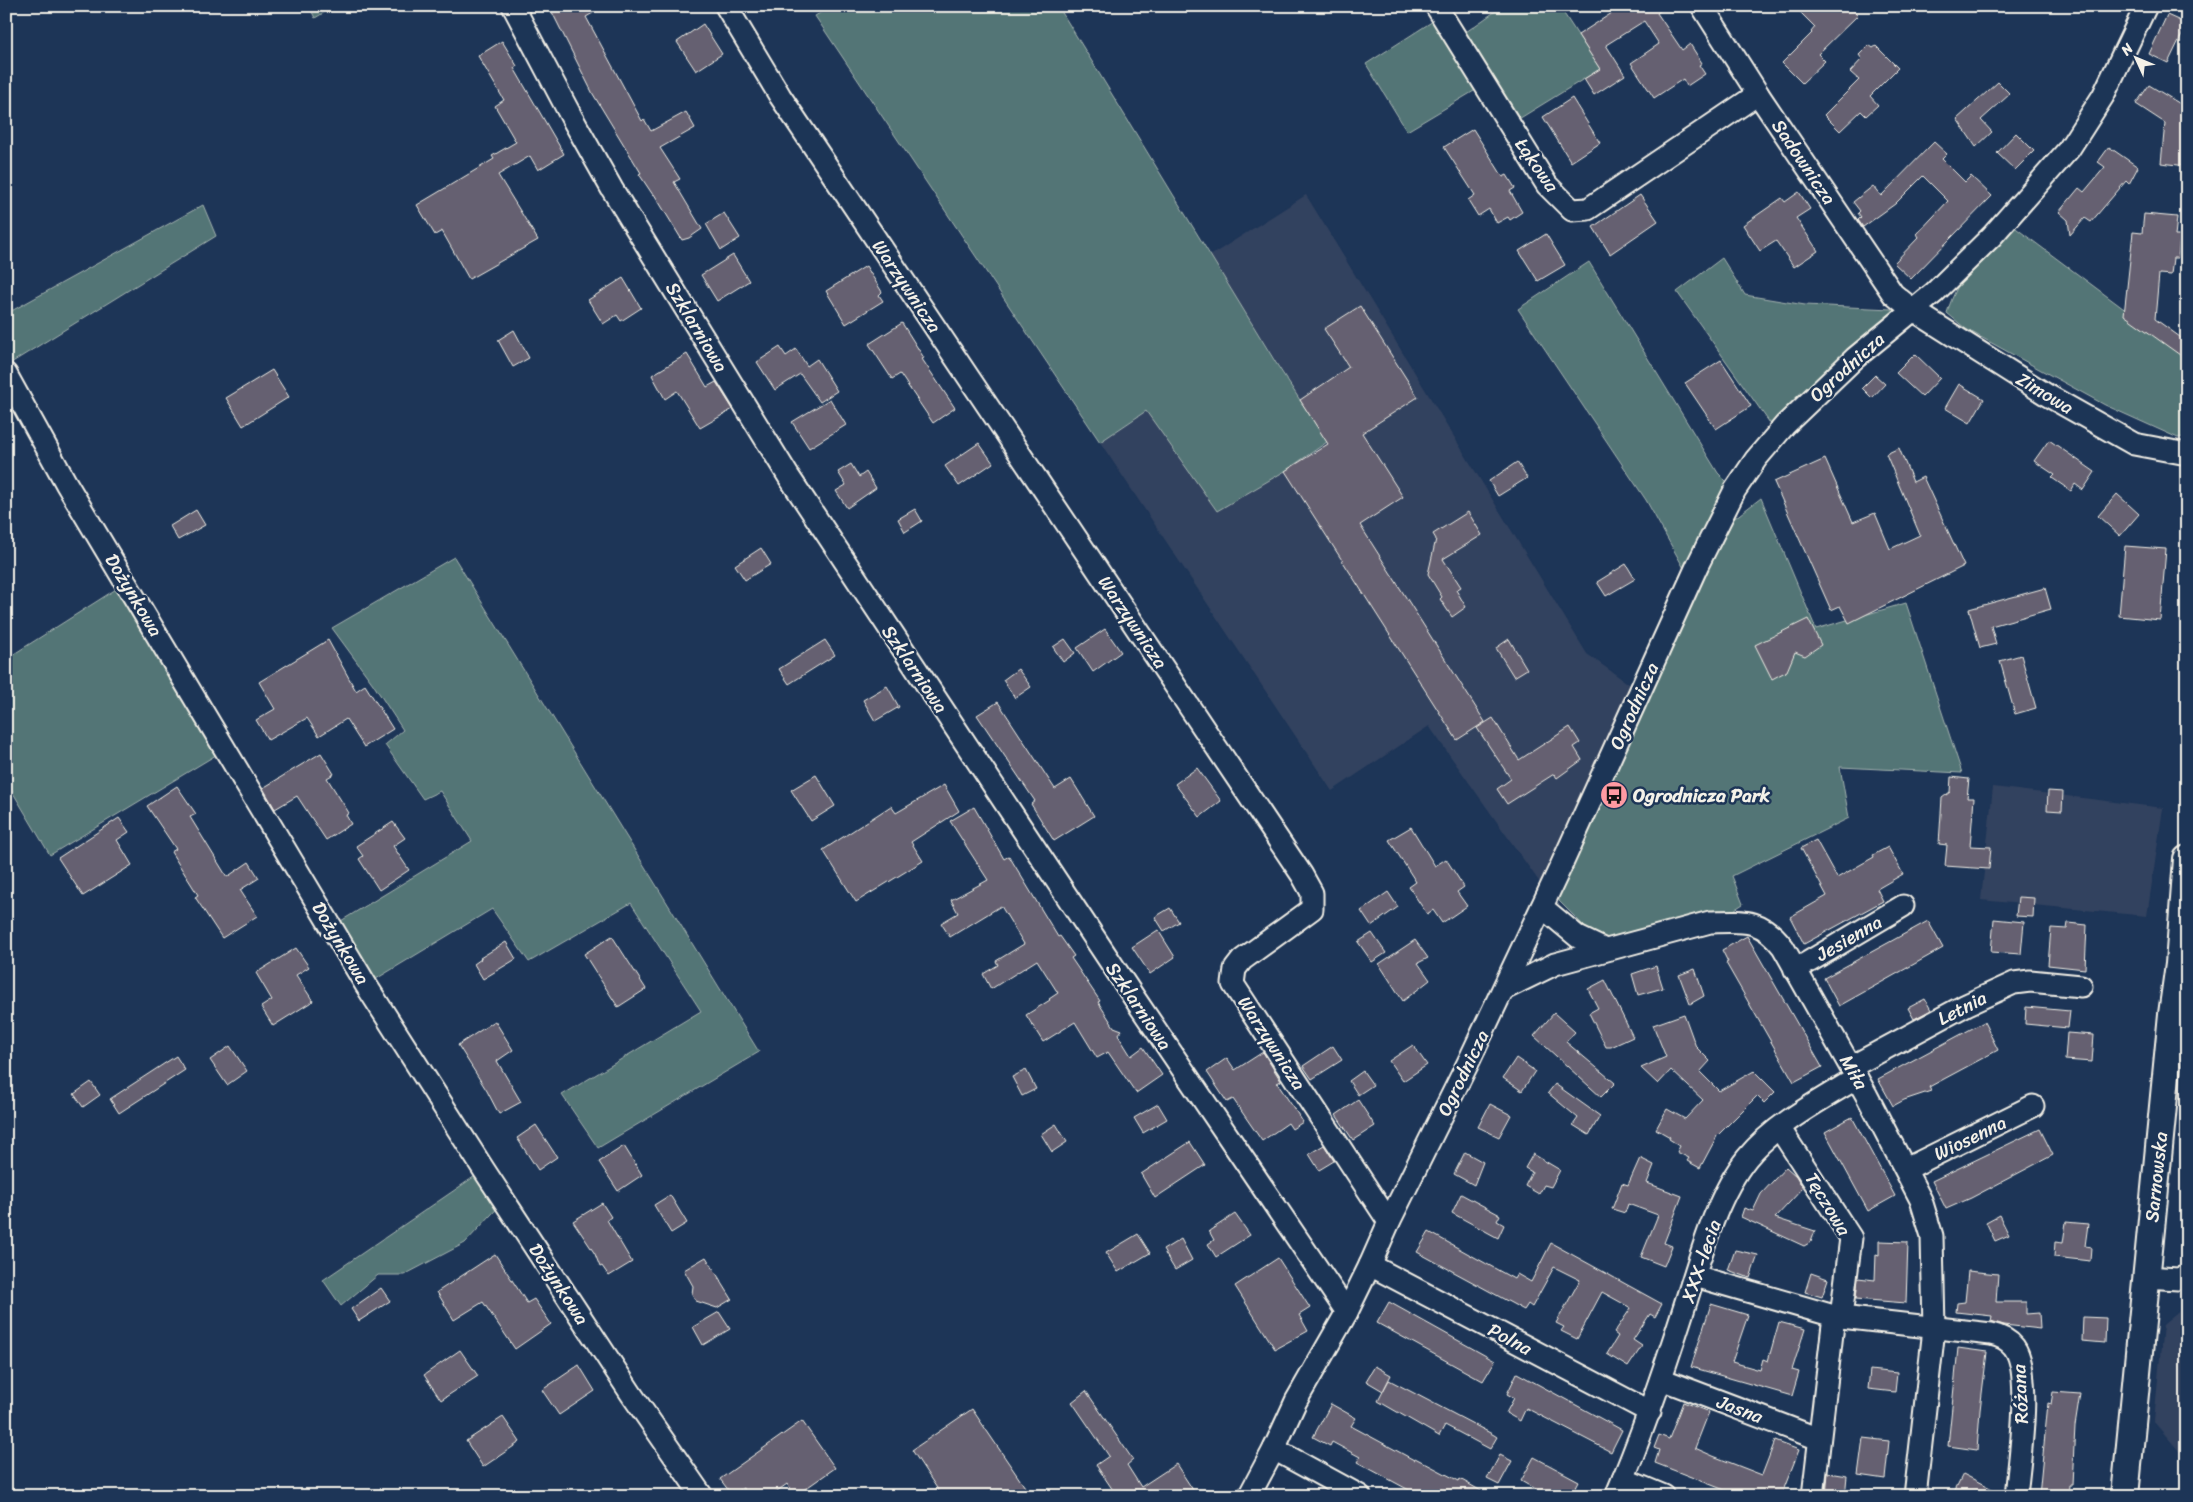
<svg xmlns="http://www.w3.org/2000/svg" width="2193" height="1502" font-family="Sriracha,sans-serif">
<rect width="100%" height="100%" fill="#1d3557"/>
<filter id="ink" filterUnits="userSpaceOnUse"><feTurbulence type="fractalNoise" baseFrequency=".02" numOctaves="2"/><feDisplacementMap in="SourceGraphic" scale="10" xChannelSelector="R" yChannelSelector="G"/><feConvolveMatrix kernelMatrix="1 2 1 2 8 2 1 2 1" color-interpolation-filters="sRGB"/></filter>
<g filter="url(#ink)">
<g fill="#33425f">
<polygon points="1306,195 1587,654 1640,692 1548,894 1429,726 1332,791 1100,442 1146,411 1285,471 1327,443 1210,256"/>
<polygon points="1993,787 2163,808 2147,916 1981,900"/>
<polygon points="2187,1305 2187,1460 2154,1422 2163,1325"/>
</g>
<g fill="#537576" stroke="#a4b3af">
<polygon points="309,6 335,6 315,18"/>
<polygon points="831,6 1058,6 1276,363 1327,442 1285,471 1217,511 1146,411 1100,442 815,16"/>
<polygon points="1503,6 1559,6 1600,69 1509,125 1484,85 1407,131 1366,64 1441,16 1456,39"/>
<polygon points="203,205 216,236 6,366 6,314"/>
<path d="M2005 220 2187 356V436L2178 438 2105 405 1966 329 1947 313C1957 279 1982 247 2005 220Z"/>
<polygon points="1722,258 1745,295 1805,305 1913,310 1777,433 1677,292"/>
<polygon points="1589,262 1718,473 1735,490 1691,581 1646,500 1518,309"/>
<polygon points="1761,498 1816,629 1906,603 1962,773 1840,767 1849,818 1732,876 1743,904 1715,922 1609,951 1559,901 1560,882 1699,572 1731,521"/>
<polygon points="454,557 759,1052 598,1148 562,1095 701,1011 631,903 529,962 492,909 366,985 331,927 472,841 440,791 423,799 385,745 403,730 373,684 332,628"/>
<polygon points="121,586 226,749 50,855 6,781 6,659"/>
<polygon points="484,1170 504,1201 465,1243 404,1275 378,1275 341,1306 323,1280"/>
</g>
<g fill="#656171" stroke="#f4f1e8">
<polygon points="549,6 605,6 586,17 642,121 644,119 651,131 686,112 695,128 660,148 680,179 674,182 702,229 689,238 682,240 654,194 653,195 639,174 641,173 593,94"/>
<polygon points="1608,6 1667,6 1657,13 1682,50 1690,44 1702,63 1699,65 1705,74 1687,86 1683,79 1654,98 1631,63 1659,44 1644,21 1606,45 1625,75 1594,95 1584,79 1600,69 1578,35 1612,13"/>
<polygon points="1794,6 1849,6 1858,15 1818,54 1825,61 1802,83 1782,63 1812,33 1811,32 1815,27"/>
<polygon points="2167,15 2187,24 2168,63 2149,54"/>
<polygon points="703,24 722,54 696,71 677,42"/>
<polygon points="502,41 517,66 514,68 564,154 538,170 530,156 498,175 538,240 469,279 442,231 435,235 417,205 494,159 492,156 516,142 495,106 504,100 478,56"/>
<polygon points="1869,45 1873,48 1876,46 1898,68 1870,96 1878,105 1866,116 1861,111 1840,131 1824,115 1859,80 1850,72 1862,59 1859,55"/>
<polygon points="1998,82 2010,94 1981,120 1992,132 1976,147 1957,119"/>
<polygon points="2149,85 2187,108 2187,166 2161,163 2165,123 2136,104"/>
<polygon points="1572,98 1600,143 1571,162 1543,117"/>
<polygon points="1473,129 1503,177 1507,175 1515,188 1510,191 1522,212 1510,220 1508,217 1497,223 1489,209 1478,216 1468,200 1475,195 1444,147"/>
<polygon points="2016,133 2034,151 2015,170 1997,153"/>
<polygon points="1934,142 1947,154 1942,159 1965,182 1971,176 1992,196 1911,279 1894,263 1919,237 1917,234 1948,201 1923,176 1895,204 1863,227 1858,220 1861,217 1858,213 1860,211 1853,202 1873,186 1881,196"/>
<polygon points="2109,147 2138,167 2129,184 2126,181 2091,222 2085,218 2070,235 2068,220 2059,212 2079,188 2084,192 2105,167 2098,162"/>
<polygon points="1799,192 1810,209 1796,218 1818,251 1794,267 1776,241 1760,251 1743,225 1782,198 1785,202"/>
<polygon points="1640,195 1658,221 1610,254 1593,227"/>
<polygon points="724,213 740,238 721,250 706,224"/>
<polygon points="2144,214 2177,217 2175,236 2180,236 2178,258 2173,258 2171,275 2159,274 2155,319 2187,342 2187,360 2124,315 2133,232 2142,233"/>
<polygon points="1546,234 1565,265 1538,281 1519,251"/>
<polygon points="733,255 749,281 717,301 701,275"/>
<polygon points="866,266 882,292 879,295 883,301 846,324 826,291"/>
<polygon points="623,278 641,308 621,321 617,315 603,324 588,300"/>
<polygon points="1360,306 1418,397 1362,433 1403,497 1360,525 1485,722 1457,740 1285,471 1328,444 1300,400 1349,367 1324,329"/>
<polygon points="902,323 924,358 922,359 955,408 933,423 900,374 892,379 869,344"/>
<polygon points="514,330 529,358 513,367 498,340"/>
<polygon points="780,347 786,356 796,349 807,366 817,359 837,391 820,402 800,374 775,390 757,362"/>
<polygon points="687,354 707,387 716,382 733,409 700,428 677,391 665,399 652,375"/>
<polygon points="1915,354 1940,378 1922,397 1896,373"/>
<polygon points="1721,360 1751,406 1716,429 1685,383"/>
<polygon points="272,370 289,397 243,426 226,398"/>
<polygon points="1875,375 1885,384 1872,398 1862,388"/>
<polygon points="1959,384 1984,399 1970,423 1945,408"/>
<polygon points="830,399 846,425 809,448 792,422"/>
<polygon points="2049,440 2095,472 2083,490 2075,484 2071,491 2052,478 2055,475 2034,461"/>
<polygon points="979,443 993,463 959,486 945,466"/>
<polygon points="1899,448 1913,482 1923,477 1964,566 1849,623 1840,606 1831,610 1774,482 1825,459 1853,522 1875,513 1890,549 1920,535 1886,454"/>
<polygon points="1517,462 1527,478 1498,496 1489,481"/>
<polygon points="851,464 859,477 866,472 876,488 847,508 836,491 846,485 838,472"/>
<polygon points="2117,494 2139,514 2120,536 2098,516"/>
<polygon points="915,509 922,521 905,532 898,519"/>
<polygon points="196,510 205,525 178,540 170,526"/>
<polygon points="1468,512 1482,535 1443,559 1461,587 1456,590 1466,607 1452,617 1440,599 1442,597 1428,574 1436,539 1433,534"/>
<polygon points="2125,546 2166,549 2160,620 2119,616"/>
<polygon points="761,548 771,564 745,580 735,565"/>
<polygon points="1626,564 1635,579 1606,596 1597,582"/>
<polygon points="2045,588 2051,609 1991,626 1996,644 1980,648 1969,609"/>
<polygon points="1808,619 1821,645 1805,656 1795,652 1787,671 1772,679 1755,645"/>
<polygon points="1105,629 1121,652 1093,672 1077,648"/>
<polygon points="1065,639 1075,653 1063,662 1053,647"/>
<polygon points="1509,639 1527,669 1514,677 1496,648"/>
<polygon points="328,640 356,691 365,685 393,729 364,747 346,719 319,736 307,718 268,740 256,720 275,709 259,682"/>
<polygon points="825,640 835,655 789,684 779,669"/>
<polygon points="2021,655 2036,708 2015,714 2000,661"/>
<polygon points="1018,669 1031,687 1015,698 1003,680"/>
<polygon points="887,686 899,707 875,721 863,700"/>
<polygon points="998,702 1055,789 1071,779 1094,816 1054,841 1031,804 1035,801 977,715"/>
<polygon points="1493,718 1519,760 1570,727 1580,743 1574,747 1582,760 1557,778 1554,774 1507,804 1497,789 1511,779 1477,728"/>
<polygon points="321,753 334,774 327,778 349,813 346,815 351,824 326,840 297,796 275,809 263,788"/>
<polygon points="1197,768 1221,801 1200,817 1175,784"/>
<polygon points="816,775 835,806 811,821 791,790"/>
<polygon points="1951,777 1969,779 1967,798 1974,798 1970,846 1991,847 1989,869 1945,866 1947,845 1939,844 1942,798 1950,792"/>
<polygon points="944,785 959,811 911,842 923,861 856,902 823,850 891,806 896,813"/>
<polygon points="177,786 196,814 190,817 227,877 249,862 259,878 240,890 257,916 222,938 195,897 198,895 171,852 176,849 147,806"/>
<polygon points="2048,791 2063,792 2062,811 2047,810"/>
<polygon points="974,807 1004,859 1009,856 1058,937 1060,936 1074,956 1071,958 1100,1001 1098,1002 1114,1027 1122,1030 1118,1035 1131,1056 1143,1047 1162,1075 1136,1093 1108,1052 1097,1058 1075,1022 1043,1042 1026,1015 1050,1000 1049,999 1058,993 1037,960 991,989 983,974 998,965 996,961 1024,944 1001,906 950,937 941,923 958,913 951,900 988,880 950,821"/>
<polygon points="119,818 129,832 117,840 132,865 83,896 58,858"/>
<polygon points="393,822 405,838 393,846 409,870 379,890 359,859 363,856 356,846"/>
<polygon points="1411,827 1435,866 1446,859 1464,887 1457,892 1467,906 1442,923 1433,910 1427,914 1409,887 1416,882 1389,840"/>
<polygon points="1816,840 1837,878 1874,857 1873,855 1888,847 1903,874 1877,889 1883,901 1804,944 1790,917 1827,896 1801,848"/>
<polygon points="1388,892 1398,907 1371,926 1361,911"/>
<polygon points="2018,897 2034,898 2033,917 2016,916"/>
<polygon points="1170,908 1179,922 1164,931 1155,917"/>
<polygon points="1994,919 2024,922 2021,954 1991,952"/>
<polygon points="1928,921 1943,948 1839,1006 1824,978"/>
<polygon points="2068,923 2087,925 2085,969 2048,965 2051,928 2067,929"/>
<polygon points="1158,930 1175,957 1150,974 1132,947"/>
<polygon points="1372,933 1386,953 1372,962 1358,942"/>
<polygon points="612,936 646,989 618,1007 584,954"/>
<polygon points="1747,936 1822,1067 1794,1082 1726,963 1728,962 1722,950"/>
<polygon points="1415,940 1428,958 1418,963 1430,980 1403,1001 1379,964"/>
<polygon points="506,942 516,959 483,979 474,964 481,959 480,958"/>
<polygon points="296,948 309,967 296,975 313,1001 273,1026 261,1007 272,1000 256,973"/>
<polygon points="1656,966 1663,988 1638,995 1632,974"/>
<polygon points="1695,969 1704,996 1690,1004 1679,975"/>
<polygon points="1605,980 1633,1037 1611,1047 1606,1047 1589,1013 1598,1008 1588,989"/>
<polygon points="1925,999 1931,1010 1914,1019 1908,1008"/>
<polygon points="2026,1007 2070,1011 2068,1028 2025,1024"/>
<polygon points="1554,1013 1575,1032 1566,1042 1615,1083 1601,1097 1534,1036"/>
<polygon points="1684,1014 1696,1047 1710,1061 1700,1072 1719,1091 1754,1071 1775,1092 1764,1103 1757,1096 1717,1136 1700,1168 1687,1161 1689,1158 1677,1152 1680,1146 1669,1139 1670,1137 1656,1129 1667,1109 1685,1119 1703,1100 1671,1070 1658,1084 1641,1068 1666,1057 1653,1025"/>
<polygon points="495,1021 513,1050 497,1061 521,1102 499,1114 487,1091 458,1045"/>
<polygon points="1984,1022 1998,1050 1929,1087 1931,1091 1904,1100 1893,1106 1878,1079"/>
<polygon points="2067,1033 2094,1035 2092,1062 2065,1060"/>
<polygon points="1413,1045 1427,1065 1403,1081 1389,1061"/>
<polygon points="230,1046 247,1071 227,1085 210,1060"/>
<polygon points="1333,1046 1342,1060 1312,1079 1303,1066"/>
<polygon points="1263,1052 1281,1081 1277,1083 1303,1122 1292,1129 1288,1123 1262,1141 1233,1099 1227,1102 1207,1072 1227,1058 1235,1070"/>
<polygon points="176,1056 185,1070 119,1113 110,1099"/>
<polygon points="1516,1058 1535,1071 1522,1091 1503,1078"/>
<polygon points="1026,1070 1036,1089 1022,1096 1012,1077"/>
<polygon points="1363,1071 1373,1085 1358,1095 1349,1081"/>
<polygon points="91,1082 100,1095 83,1107 74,1094"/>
<polygon points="1555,1084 1600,1116 1589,1135 1573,1125 1578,1118 1548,1093"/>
<polygon points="1358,1100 1375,1126 1353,1140 1336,1115"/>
<polygon points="1158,1104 1167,1119 1143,1133 1134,1118"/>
<polygon points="1490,1104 1511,1115 1499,1137 1478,1127"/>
<polygon points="1852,1117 1895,1196 1868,1211 1825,1132"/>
<polygon points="1056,1124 1067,1142 1052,1152 1041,1134"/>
<polygon points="536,1125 557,1157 538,1170 517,1138"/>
<polygon points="2040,1129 2053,1155 1971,1198 1946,1209 1932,1181"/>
<polygon points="1190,1142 1205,1165 1155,1198 1141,1174"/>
<polygon points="1324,1145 1334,1161 1319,1170 1309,1154"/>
<polygon points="624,1146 642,1175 618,1191 599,1162"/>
<polygon points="1465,1152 1483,1162 1474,1185 1454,1174"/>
<polygon points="1533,1154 1560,1170 1551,1187 1544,1185 1539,1194 1525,1186 1532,1172 1525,1168"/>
<polygon points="1640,1158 1654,1165 1647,1183 1682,1196 1664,1243 1672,1246 1664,1266 1641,1257 1658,1215 1628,1204 1625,1213 1612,1209 1622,1183 1628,1185"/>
<polygon points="1786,1167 1796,1176 1803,1188 1775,1218 1815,1231 1811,1242 1804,1246 1741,1217 1744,1208 1753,1211 1761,1194"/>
<polygon points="1461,1194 1500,1215 1497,1221 1504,1225 1498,1238 1452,1213"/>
<polygon points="670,1195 687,1223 671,1233 654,1205"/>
<polygon points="602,1203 611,1217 607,1220 632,1262 609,1276 602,1266 600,1267 595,1254 573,1221"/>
<polygon points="1235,1214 1250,1235 1216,1257 1208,1244 1214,1240 1209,1231"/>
<polygon points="1999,1215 2009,1235 1995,1241 1986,1222"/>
<polygon points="2066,1222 2088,1224 2085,1246 2091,1247 2090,1261 2054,1257 2055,1242 2063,1243"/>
<polygon points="1429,1232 1514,1279 1517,1274 1531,1282 1551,1243 1662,1304 1655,1317 1650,1314 1633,1340 1642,1346 1628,1367 1607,1354 1618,1336 1614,1333 1631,1308 1602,1292 1577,1339 1561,1331 1564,1327 1556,1323 1580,1280 1554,1267 1532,1307 1528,1304 1524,1310 1417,1252"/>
<polygon points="1138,1234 1150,1253 1118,1272 1106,1253"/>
<polygon points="1181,1239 1192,1260 1175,1270 1163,1250"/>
<polygon points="1879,1241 1908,1242 1906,1303 1856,1299 1858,1278 1875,1280 1876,1254 1879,1255"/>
<polygon points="1735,1250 1758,1255 1750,1278 1728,1270"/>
<polygon points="495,1254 527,1303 534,1299 551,1324 515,1349 483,1302 454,1320 437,1292"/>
<polygon points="706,1257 732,1299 717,1308 696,1301 692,1294 693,1286 684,1270"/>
<polygon points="1278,1258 1310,1308 1299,1315 1308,1331 1275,1349 1235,1286"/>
<polygon points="1968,1271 1998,1274 1996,1302 2026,1302 2026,1314 2039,1313 2040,1329 2004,1325 1991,1321 1992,1316 1956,1312 1957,1303 1965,1302"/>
<polygon points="1811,1273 1828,1279 1822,1297 1805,1292"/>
<polygon points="381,1288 390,1301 359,1321 351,1309"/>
<polygon points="1389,1302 1495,1361 1483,1381 1377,1323"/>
<polygon points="1711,1304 1748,1315 1732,1362 1760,1370 1763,1359 1768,1361 1779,1322 1805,1329 1792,1370 1799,1372 1792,1396 1691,1367"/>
<polygon points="719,1312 730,1329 703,1345 693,1327"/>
<polygon points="2083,1317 2106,1318 2105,1343 2082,1341"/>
<polygon points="1958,1348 1987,1352 1980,1410 1977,1450 1948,1446"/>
<polygon points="460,1350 478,1376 441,1400 424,1375"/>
<polygon points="579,1365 595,1391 559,1415 542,1390"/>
<polygon points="1375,1366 1391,1375 1383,1391 1366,1381"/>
<polygon points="1870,1370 1897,1373 1895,1392 1868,1389"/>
<polygon points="1517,1373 1622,1430 1611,1452 1526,1408 1520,1421 1506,1413 1514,1398 1507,1394"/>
<polygon points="1389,1380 1494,1435 1497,1437 1490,1449 1445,1425 1439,1436 1378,1401"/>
<polygon points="1086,1391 1133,1460 1127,1465 1141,1487 1176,1464 1197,1496 1117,1496 1096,1465 1109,1456 1072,1402"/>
<polygon points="2053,1392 2080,1394 2075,1426 2072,1485 2069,1485 2068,1496 2039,1496 2048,1403 2051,1404"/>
<polygon points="1683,1402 1709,1412 1695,1448 1713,1456 1762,1475 1775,1441 1799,1450 1781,1496 1740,1496 1655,1463 1659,1450 1654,1448 1659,1435 1669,1439"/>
<polygon points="1331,1404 1356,1418 1351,1426 1414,1460 1415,1458 1459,1481 1460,1479 1490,1496 1420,1496 1357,1462 1360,1457 1332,1442 1330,1446 1313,1437"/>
<polygon points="972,1409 1031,1496 942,1496 912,1450"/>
<polygon points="503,1417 520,1442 483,1467 466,1441"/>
<polygon points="802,1421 835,1468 795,1496 787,1484 770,1496 748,1496 743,1488 732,1495 720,1479"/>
<polygon points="1863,1438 1889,1441 1885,1479 1858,1475"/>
<polygon points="1500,1455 1512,1461 1499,1485 1487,1479"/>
<polygon points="1534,1457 1579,1481 1571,1496 1547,1496 1521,1481"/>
<polygon points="1828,1473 1847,1476 1845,1496 1826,1496"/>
<polygon points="1963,1474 2004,1495 2004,1496 1952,1496"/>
</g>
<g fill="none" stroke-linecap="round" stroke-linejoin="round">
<g stroke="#f4f1e8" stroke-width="25">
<g id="minor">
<polyline points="513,6 572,118 612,189 789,477 1135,999 1347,1312"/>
<polyline points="726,6 780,96 1302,875 1312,893 1312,909 1242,960 1235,969 1233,984 1389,1222"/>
<polyline points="1436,6 1547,185 1572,210 1588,209 1758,94"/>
<polyline points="1702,6 1758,94 1893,294 1913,310 2047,395 2134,444 2187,454"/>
<polyline points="6,374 66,483 366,985 484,1170 632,1395 702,1496"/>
<polyline points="1542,907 1578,937 1605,950"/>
<polyline points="1795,970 1903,906"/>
<path d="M1504 989 1555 964 1710 922C1744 921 1761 918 1783 947L1867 1096 1921 1200 1932 1236 1934 1329 1915 1496"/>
<polyline points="1851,1067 1966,1005 2014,983 2030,981 2081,986"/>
<polyline points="1780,1129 1851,1238 1841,1317 1834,1316 1813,1496"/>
<polyline points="1906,1169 2033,1106"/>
<polyline points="1370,1265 1650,1412"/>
<polyline points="1695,1276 1834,1316"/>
<polyline points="2146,1277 2178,1279 2187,1276"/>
<path d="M1841 1317 1991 1334C2000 1336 2008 1339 2014 1347 2033 1373 2019 1463 2016 1496"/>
<polyline points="1661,1379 1819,1439"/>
<polyline points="1274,1449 1360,1496"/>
<polyline points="1623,1479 1664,1496"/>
<polyline points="1249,1496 1274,1449 1296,1401 1347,1312 1370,1265 1389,1222 1468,1063 1561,866 1698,564 1735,490 1756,459 1785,425 1855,358 1934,293 1992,236 2069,149 2103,96 2146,6"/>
<path d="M1616 1496C1642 1435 1663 1374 1683 1311 1699 1262 1715 1198 1747 1158 1775 1124 1819 1101 1857 1078"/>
</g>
</g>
<g stroke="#f4f1e8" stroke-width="30">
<polyline id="tertiary" points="2125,1496 2172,1014 2179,964 2187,859"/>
</g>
<use href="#minor" stroke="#1d3557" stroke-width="21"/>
<use href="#tertiary" stroke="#1d3557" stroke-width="26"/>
</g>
</g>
<defs>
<g id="bus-disc" transform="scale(1.4375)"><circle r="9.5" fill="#ff9aa2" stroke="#1d3557"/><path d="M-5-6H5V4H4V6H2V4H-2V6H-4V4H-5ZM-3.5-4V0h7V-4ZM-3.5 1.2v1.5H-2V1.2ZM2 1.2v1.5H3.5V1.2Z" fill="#111"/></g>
</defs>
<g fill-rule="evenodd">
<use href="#bus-disc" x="1614" y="795"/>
</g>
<g text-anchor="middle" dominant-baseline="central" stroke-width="5" stroke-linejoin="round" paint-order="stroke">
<g font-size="19" fill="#f4f1e8" stroke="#1d3557">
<text transform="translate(1804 162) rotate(56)">Sadownicza</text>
<text transform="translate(1537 165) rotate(55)">Łąkowa</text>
<text transform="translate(907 286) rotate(56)">Warzywnicza</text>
<text transform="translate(697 327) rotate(59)">Szklarniowa</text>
<text transform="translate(1847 367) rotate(-42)">Ogrodnicza</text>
<text transform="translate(2045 393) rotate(31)">Zimowa</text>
<text transform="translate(134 595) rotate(59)">Dożynkowa</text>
<text transform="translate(1133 622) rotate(56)">Warzywnicza</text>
<text transform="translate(915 669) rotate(56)">Szklarniowa</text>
<text transform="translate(1634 706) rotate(-66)">Ogrodnicza</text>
<text transform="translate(1849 938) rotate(-30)">Jesienna</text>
<text transform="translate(341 943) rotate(59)">Dożynkowa</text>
<text transform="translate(1139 1006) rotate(56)">Szklarniowa</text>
<text transform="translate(1962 1008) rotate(-27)">Letnia</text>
<text transform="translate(1272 1043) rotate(57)">Warzywnicza</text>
<text transform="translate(1854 1072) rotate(60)">Miła</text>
<text transform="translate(1463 1073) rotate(-64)">Ogrodnicza</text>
<text transform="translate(1970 1138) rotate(-26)">Wiosenna</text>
<text transform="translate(2156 1177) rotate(-84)">Sarnowska</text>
<text transform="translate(1828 1204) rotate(59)">Tęczowa</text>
<text transform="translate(1701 1261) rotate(-71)">XXX-lecia</text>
<text transform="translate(559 1284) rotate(57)">Dożynkowa</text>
<text transform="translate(1510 1339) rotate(28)">Polna</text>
<text transform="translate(2020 1394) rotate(-93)">Różana</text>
<text transform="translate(1740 1409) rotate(21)">Jasna</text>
</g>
<g font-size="19" font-weight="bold" fill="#f4f1e8" stroke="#1d3557" text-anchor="start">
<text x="1633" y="795">Ogrodnicza Park</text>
</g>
</g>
<rect width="2193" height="1502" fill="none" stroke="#1d3557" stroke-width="25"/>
<rect x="12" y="12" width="2168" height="1477" fill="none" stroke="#f4f1e8" stroke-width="2" filter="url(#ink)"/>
<g transform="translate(2136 58) rotate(314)" stroke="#1d3557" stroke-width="4" paint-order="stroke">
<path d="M0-4L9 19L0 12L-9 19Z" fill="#f4f1e8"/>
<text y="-8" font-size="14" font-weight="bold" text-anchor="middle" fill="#f4f1e8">N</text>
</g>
</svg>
